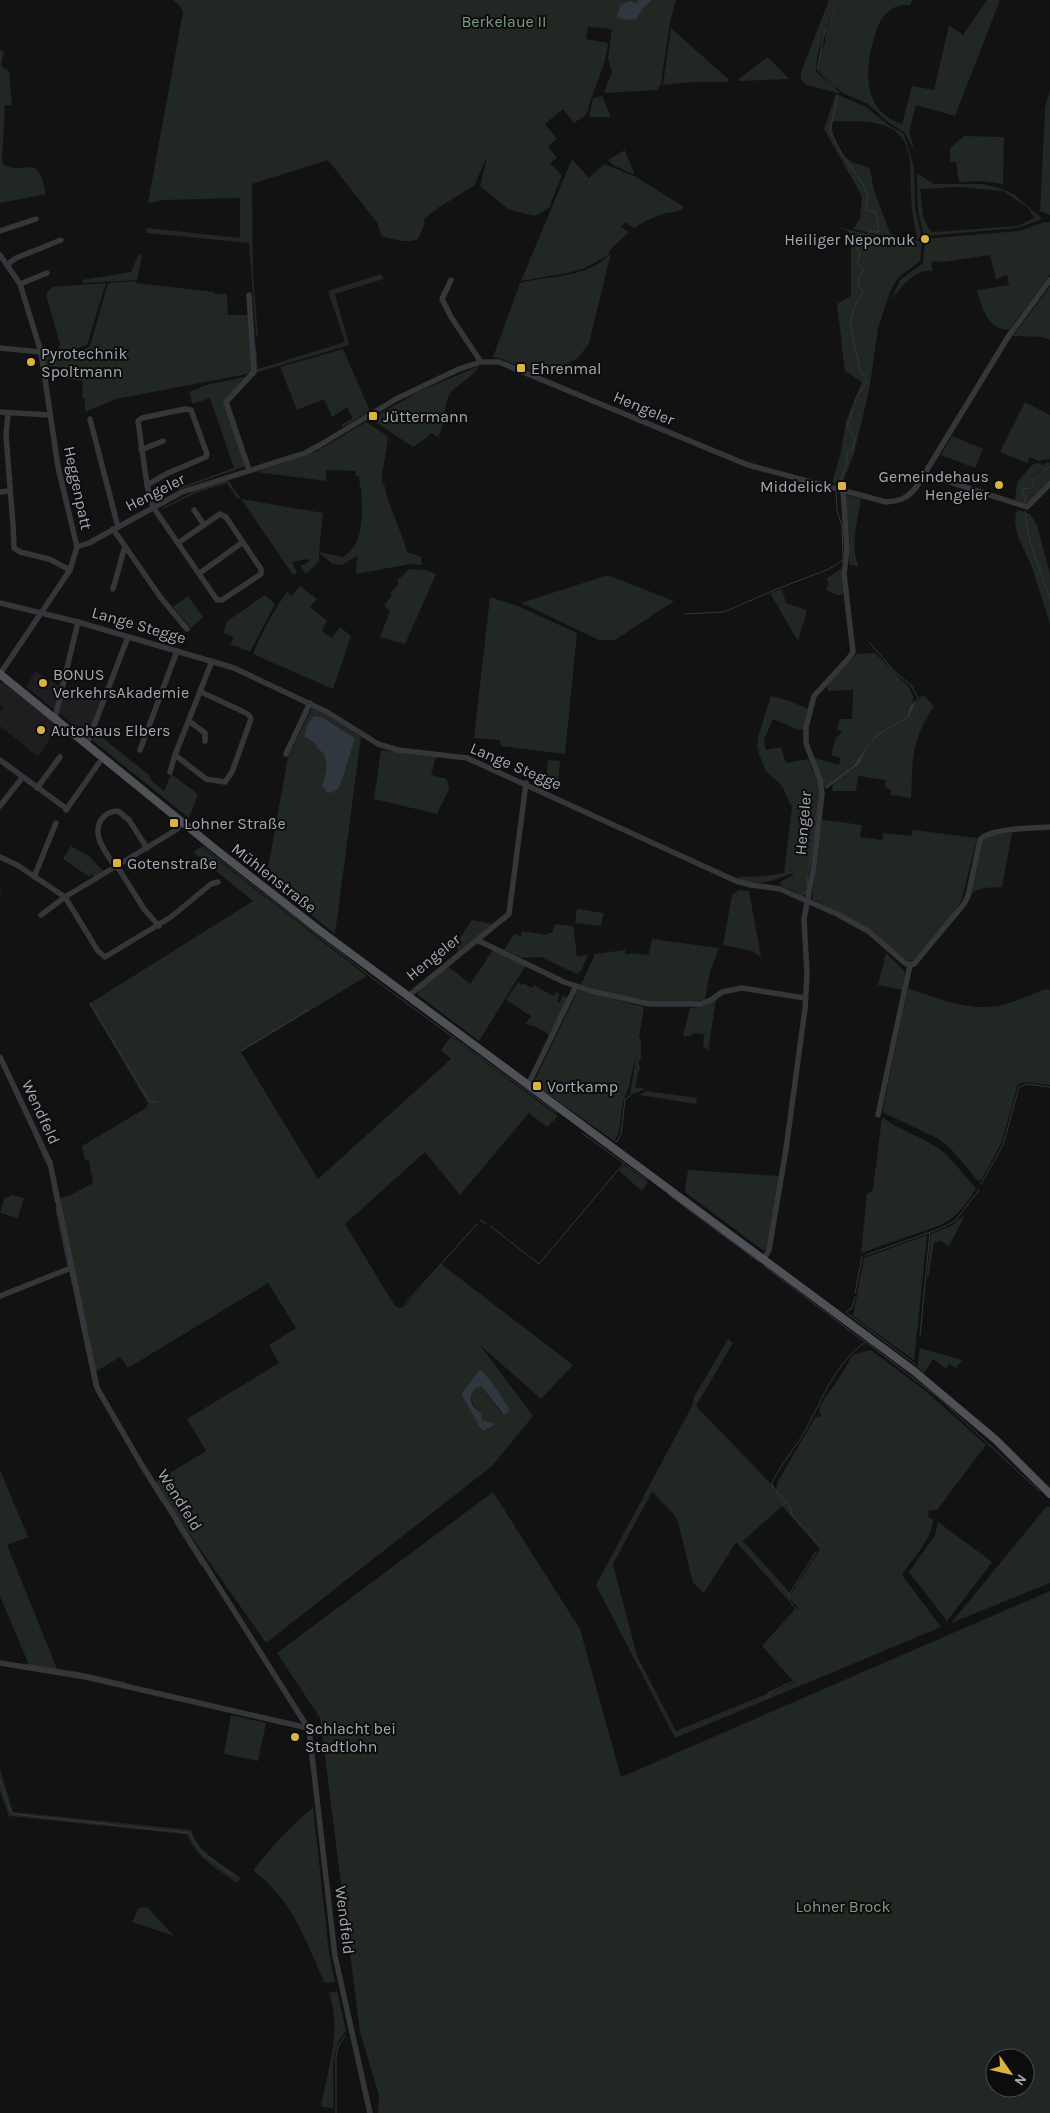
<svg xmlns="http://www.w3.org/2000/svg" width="1050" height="2113" font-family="Karla,sans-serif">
<rect width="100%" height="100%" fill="#121213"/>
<g fill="#1e1e20">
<polygon points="35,671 61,687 55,710 26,687"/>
<polygon points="0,683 4,683 58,726 38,757 0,726 0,711 3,707 0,704"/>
<polygon points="88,689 104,694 88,737 59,713 63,693 84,699"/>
</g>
<g fill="#212722" fill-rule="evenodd">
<path d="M173 0H676L670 22 661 84 657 90 606 93 604 92 612 72 608 59 612 29 588 27 586 39 608 43C606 68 592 90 587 114L574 123 563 109 545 124 557 139 548 146 557 158 550 163 562 175 549 208 534 216 508 209 480 186 487 157 474 186 439 207 423 220 425 223 418 239C406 244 393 239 381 236L378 224 328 160 252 184 253 275 258 337 256 335 249 243 146 233 147 228 240 238V198L164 200 148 203 183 12 180 6Z"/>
<path d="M829 0H836V2C829 26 816 46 816 71 822 79 832 84 838 93L806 85 801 80V72Z"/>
<path d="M838 0H912L910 5C904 5 897 5 892 9 880 16 876 30 873 42 864 73 864 112 902 124L912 86 934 90 949 25 963 35 987 0H1000L955 116 916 105 909 132 915 152 905 133 888 122 868 104 843 93 833 85 818 69 819 58 825 43 826 30 829 27Z"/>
<polygon points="671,28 728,79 728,82 692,82 663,85"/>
<path d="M0 50 4 52 1 66 9 71 12 105H5L2 161 4 165C31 176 36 150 46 194L0 203Z"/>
<polygon points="766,58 769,58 789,79 739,81 739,79"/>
<polygon points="1050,90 1050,215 1040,211 1045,108"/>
<path d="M836 94 866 107 887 124 904 134 914 167 915 207 922 240 888 237 853 229 860 218 862 196 824 129ZM833 121C848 122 865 120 879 124 915 132 910 165 911 193 911 209 915 224 917 239L898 237 890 233 874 191 870 169C864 164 858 165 852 162 840 155 829 134 833 121Z"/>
<polygon points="602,96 611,117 589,117 593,98"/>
<polygon points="964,136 1004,137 1003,184 981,181 959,182 956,162 950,162 950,148"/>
<polygon points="625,150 625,151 635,175 613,165 608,160"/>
<path d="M572 159 589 178 604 164 636 177 684 207C679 213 668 212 660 215 651 218 642 223 634 228L625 222 621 227 629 232 612 248 607 256 585 268 568 273 521 281Z"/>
<path d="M917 173 934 184H982L999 188 1015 195 1042 219 1018 228 924 236 918 212ZM958 187 1003 191 1027 207 1035 218 1017 226 935 232 930 231 923 216 920 189Z"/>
<path d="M1045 222H1050V275L1009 330C987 329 983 310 977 290L1009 285 1007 275 996 279 990 255 943 262 933 261 931 264 933 271C914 269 902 287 891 300L900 280 923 263 925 239 1019 231Z"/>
<polygon points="837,227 886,238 922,241 920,261 898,278 890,292 878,328 869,391 854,453 842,485 832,483 841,452 846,421 862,382 845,371 837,304 851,296 851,235 848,231"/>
<path d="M611 253 589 343 579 357 545 377 548 370 540 366 536 373 499 358 493 357 520 283C551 275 589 278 611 253Z"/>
<polygon points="139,254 142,256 137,280 83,283 82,280 131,272"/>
<polygon points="381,274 383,279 335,294 349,345 255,373 254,345 256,346 258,369 345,342 328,291"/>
<polygon points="137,281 136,283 214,292 214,294 227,294 228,315 249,315 252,373 116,399 85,412 85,399 82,398 83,381 67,379 66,368 46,366 43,351 58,350 60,344 46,294 52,287 106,283 87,345 76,349 62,349 65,351 82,351 90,346 108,283"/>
<polygon points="1050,287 1050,340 1043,337 1013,336"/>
<polygon points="343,349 370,411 343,427 341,425 353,418 347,407 332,417 324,399 297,410 280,367"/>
<path d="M479 366C473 378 454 386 449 395 443 408 446 423 438 437L431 433 428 437 413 447 371 419 418 392Z"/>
<polygon points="249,376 225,402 246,466 178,490 178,488 234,468 210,398 192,404 190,392 206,385"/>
<polygon points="1025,402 1050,415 1050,459 1039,461 1030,457 1027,463 1000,452"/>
<path d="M366 422 386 435 388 438 382 476V489L383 483H384C388 508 401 528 407 552L421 557 422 565 410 564 356 574 357 556 342 565 333 564 319 553V562L306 574 300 566 309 562 308 559 292 562 297 573 293 575 241 499 237 498 227 483 198 492 161 510 162 508 197 490 228 480 241 499 323 513 319 552 343 557C366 544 362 509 361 487H360L359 476H356L355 471 326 470V481L256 472 317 451Z"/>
<polygon points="952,436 983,449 975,468 941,455"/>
<polygon points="1048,462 1050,463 1050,465 1039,472 1032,481 1039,473 1050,466 1050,482 1029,505 1019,503 1015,499 1017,483 1032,465 1037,463 1043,465"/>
<path d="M847 495 861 499C858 519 849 547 859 566L849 565 850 540 844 502Z"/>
<polygon points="1018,510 1030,514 1037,525 1050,574 1050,624 1032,567 1018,537 1015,523 1016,513"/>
<polygon points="409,569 426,570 436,574 405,644 380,637 390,611 384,606 392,595 390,593 399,584 397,581"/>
<polygon points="841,569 843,595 837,595 826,590 829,582 826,579"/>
<polygon points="608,575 674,601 615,640 599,640 521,603"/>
<path d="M300 586 317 599 310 607 327 621 322 631 332 638 340 627 351 636 333 689 253 654C263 631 273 611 287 592L292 596Z"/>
<path d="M782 589 786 603 806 610C807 620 799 629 799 640L796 638 770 593Z"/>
<polygon points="265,595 275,604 250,652 230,644 234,637 223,633 227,621"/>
<polygon points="188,596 203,617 191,628 173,607"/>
<polygon points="490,597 518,606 577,633 565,754 501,746 500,740 474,738"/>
<polygon points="875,653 908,686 914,698 907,717 876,735 853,766 825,788 812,757 839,765 840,758 831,755 836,737 842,733 837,728 840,719 852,719 853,690 828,691 826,684 857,654"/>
<path d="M923 695 934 706C911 741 913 757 911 798L891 795V790L885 787 886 780 858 776 856 791H832L833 784 859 764 868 747 877 736 908 718 913 705Z"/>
<path d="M771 696 787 700 808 709 803 729 798 730 773 719 764 740 766 750 781 747 786 763 808 759 819 785 807 893 803 895 781 886 780 882 793 875V873C775 880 754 889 737 877L765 876 784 873 792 808 782 786 766 771 758 752 760 750 757 749 758 737Z"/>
<path d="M312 708 327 715 361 737 335 934 266 879 288 757ZM314 716 322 717 355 738 347 758 322 786C326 772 331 757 317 748V745L304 736 308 723Z"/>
<polygon points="99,735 149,775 151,780 164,791 171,774 198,794 189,818 92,740 94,736"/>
<polygon points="381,750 436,757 431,775 447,779 449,789 437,814 374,799"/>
<polygon points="548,760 560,761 558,784 546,783"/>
<polygon points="824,820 862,825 860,837 882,840 883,833 912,836 913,830 977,838 962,899 951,917 914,960 906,961 866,927 812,899 821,821"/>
<path d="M1012 833 1002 887C991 888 979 886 971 895L982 841 991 835Z"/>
<polygon points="71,846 86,855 87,854 103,871 93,877 92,874 90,875 91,878 63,859"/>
<path d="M201 847 367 976 241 1052 318 1179 451 1059 441 1050 451 1037 558 1116 547 1127 529 1113 460 1195 425 1152 345 1224 395 1306 400 1308 405 1306 441 1264 573 1365 541 1399 480 1345 533 1416 492 1466 266 1643 154 1483 206 1451 187 1419 279 1363 269 1345 296 1328 268 1283 128 1368 120 1357 95 1372 60 1198 69 1196 93 1183 89 1161 85 1160 82 1146 146 1108 148 1103 89 1004 253 901 193 852ZM480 1369 491 1381 510 1410 502 1414 481 1386C465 1390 471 1406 481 1414V1420L495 1425 484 1431 464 1390Z"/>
<polygon points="739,890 749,891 761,957 752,951 723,945 732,895"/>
<polygon points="577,909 604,913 601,926 575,923"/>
<polygon points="472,920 493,924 457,953 458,941"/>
<polygon points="555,924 573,926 577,956 588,955 581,971 577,974 541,957 522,958 504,950 514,934 521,936 522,931 547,935 548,933 552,933"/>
<polygon points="652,939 719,948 710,972 705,999 693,1002 644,1002 581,985 595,954 625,950 626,955 632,953 649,955"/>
<polygon points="493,950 526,965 479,1041 418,995 419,989 448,966 470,984"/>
<polygon points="886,953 905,972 903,990 878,985"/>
<polygon points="518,982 522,985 523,983 532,988 534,985 553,996 556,992 560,994 557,1001 559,1003 563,996 569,998 549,1037 548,1034 534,1026 525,1024 531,1016 506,1000"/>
<path d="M908 988C936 998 968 1011 998 1006 1014 1003 1030 995 1045 989L1050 990V1085L1024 1082 1018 1084 1002 1141 982 1179 978 1181 951 1149 939 1139 884 1113 883 1108Z"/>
<polygon points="578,990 644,1007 639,1038 641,1039 641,1058 638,1063 640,1067 635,1087 646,1089 630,1095 637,1051 629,1086 623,1102 619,1131 615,1140 534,1082"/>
<polygon points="716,999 709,1045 708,1050 703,1047 704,1034 695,1033 690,1036 683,1036 690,1008 698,1007"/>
<polygon points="646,1091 697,1098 696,1104 639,1095"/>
<path d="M882 1117C899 1130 920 1136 938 1148 953 1158 963 1176 976 1188 967 1204 958 1216 941 1225L861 1253 867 1194 873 1190Z"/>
<polygon points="624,1165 648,1182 642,1191 619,1171"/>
<polygon points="688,1170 779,1176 767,1247 764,1251 685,1192"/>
<polygon points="12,1195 24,1198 18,1218 0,1213 4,1199"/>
<polygon points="962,1217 964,1217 949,1246 941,1241 934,1243 928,1280 927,1276 931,1234 953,1225"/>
<polygon points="927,1235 916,1342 914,1360 853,1316 864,1258"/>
<path d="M728 1339 733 1343 696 1406 776 1489 778 1481 815 1418 821 1416 819 1407C830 1390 843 1375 851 1357L855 1354 871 1350 927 1392 986 1445 937 1510H929L928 1517 933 1519C932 1540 913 1558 902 1575L941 1627 675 1738 596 1585 692 1406 694 1397ZM652 1492 673 1513 678 1522 693 1583 704 1593 736 1542 788 1600 790 1593 743 1541 782 1506 820 1549 791 1594 790 1599 798 1608 764 1646 796 1682 676 1731 637 1656 613 1564Z"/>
<polygon points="920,1348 962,1360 956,1368 949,1364 946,1369 933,1359 924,1373 917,1367"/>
<polygon points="0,1470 28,1537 7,1545 57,1669 29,1665 0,1596"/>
<path d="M493 1492 580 1629 621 1777 1050 1591V2113H378L379 2095 360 2032 320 1718 277 1653ZM995 2058H1025V2088H995Z"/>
<polygon points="1047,1506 1050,1507 1050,1583 951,1623"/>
<polygon points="938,1522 992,1562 947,1621 909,1572 935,1535"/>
<polygon points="231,1715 266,1723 258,1761 224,1754"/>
<path d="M0 1769 13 1812 191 1830C198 1853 224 1865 241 1878L237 1883C220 1870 194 1857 188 1835L183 1834 9 1816 0 1791Z"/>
<path d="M313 1807 329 1952 335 1982 325 1983C302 1935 296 1905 253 1870L282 1836Z"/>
<polygon points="144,1907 148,1908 174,1936 132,1922 139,1908"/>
<path d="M337 1991 346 2031C326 2054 336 2081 333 2109L321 2106C328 2070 342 2028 329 1993Z"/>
</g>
<g fill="#31373e">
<polygon points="639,0 652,0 643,8 636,19 626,20 617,17 620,5 630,1 636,3"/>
<polygon points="917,699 908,718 877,736 868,747 859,764 826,789 825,787 853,766 876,735 907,717 911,705"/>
<path d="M314 716 322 717 355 738 341 783 338 789 331 793 327 792 322 786C326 772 331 757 317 748V745L304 736 308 723Z"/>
<path d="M480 1369 491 1381 510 1410 504 1415 481 1386C466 1390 469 1407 481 1413L482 1420 496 1424 484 1431 479 1426 462 1395 464 1390Z"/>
</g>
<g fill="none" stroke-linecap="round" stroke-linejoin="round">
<g stroke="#31373e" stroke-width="1">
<polyline points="837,0 829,26 825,31 817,69 839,93"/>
<path d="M838 95 830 131 843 156 863 184 868 197 866 210 876 212 879 231 876 232 870 230 865 242 857 249 860 255 857 263 863 270 858 283 863 293 855 305 850 325 861 373 867 380C865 387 862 388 858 394 855 400 854 407 851 414V418L847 425 855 439 853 448 847 453V464L839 484"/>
<polyline points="836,493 837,511 842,526 843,558"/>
<path d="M1024 502 1026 496 1022 494 1023 489 1032 488C1033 477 1041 471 1050 466"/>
<polyline points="1025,511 1030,542 1050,599"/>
<polyline points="685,614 724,612 777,589 829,569 843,560"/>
<polyline points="869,642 894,671 911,685 918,698 917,700"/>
<polyline points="203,847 383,986 557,1113"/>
<polyline points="809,870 819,793"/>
<polyline points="761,884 774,886"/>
<polyline points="807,886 808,876"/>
<polyline points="0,891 1,890"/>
<polyline points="799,894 804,895 807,890"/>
<polyline points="90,1003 149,1101 157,1102"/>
<polyline points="241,1051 308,1010"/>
<polyline points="534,1083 617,1142 621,1134 625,1099 630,1096"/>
<polyline points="582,1133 647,1180"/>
<polyline points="34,1135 48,1166"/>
<polyline points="981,1184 1003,1145 1019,1087 1027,1084 1050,1087"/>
<polyline points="53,1189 55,1201"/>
<polyline points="669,1195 759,1262"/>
<polyline points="56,1208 68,1266"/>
<polyline points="480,1221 481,1220 486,1224"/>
<polyline points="490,1226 539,1264 624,1163"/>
<polyline points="866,1255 939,1229 955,1221 979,1190"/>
<polyline points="764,1266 865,1342"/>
<polyline points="70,1272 94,1386"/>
<polyline points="855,1293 862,1257"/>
<polyline points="855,1297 852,1308 846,1312 848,1314 915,1364"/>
<polyline points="404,1305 477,1224"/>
<polyline points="920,1336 930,1232"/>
<polyline points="139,1465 162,1502"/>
<polyline points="175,1523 202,1566"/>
<path d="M820 1546 791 1514 792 1510 773 1487 772 1483C781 1463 797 1447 807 1427 822 1399 838 1359 866 1342L939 1398 1039 1491"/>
<polyline points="26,1664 81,1673 125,1683"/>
<polyline points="768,1698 768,1693 794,1681 763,1646 796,1609 789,1600 790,1593 816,1552"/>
<polyline points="0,1780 10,1810 13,1814 189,1833 201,1852 233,1875"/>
<polyline points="336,2113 336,2056 338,2047 345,2036"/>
</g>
<g stroke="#35363a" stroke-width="5.5">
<polyline points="0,231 36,219"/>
<polyline points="0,255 20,284 41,352 58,467 77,547 70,570 0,674"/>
<polyline points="8,264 16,258 61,240"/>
<polyline points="451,280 442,299 451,317 481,362"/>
<polyline points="20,284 47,273"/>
<polyline points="0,348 41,352"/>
<polyline points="0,412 50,415"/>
<polyline points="8,413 6,435 13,525 14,548 20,552 49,559 70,570"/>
<polyline points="90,419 118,527"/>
<polyline points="141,450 163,441"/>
<polyline points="249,470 226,402 254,372 249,295"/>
<polyline points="925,474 1027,507 1050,484"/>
<polyline points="147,485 168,473 206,457 207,454 191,410 185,409 142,418 138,421 147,485 153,507 217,600 222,600 261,574 261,569 226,517 220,514 178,543"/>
<polyline points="0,492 10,491"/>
<polyline points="194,510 204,525"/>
<polyline points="113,529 161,598 187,629"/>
<path d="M77 547 89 543 182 492 305 453 320 445 396 399 459 369 481 362H499L748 465 886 502C901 501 908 498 917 486L1008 337 1050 280"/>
<polyline points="200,573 243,542"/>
<polyline points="113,589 125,546"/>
<path d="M0 603 78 622 234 668 327 712 378 744 398 750 467 758 736 881 751 885 780 889 837 914 868 931 906 964H914L964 904 968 896 980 840C989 828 1035 828 1050 827"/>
<polyline points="201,692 244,712 249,715 251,719 232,772 225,782 206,779 175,755 212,661"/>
<polyline points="55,718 78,622"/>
<polyline points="189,721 205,733 205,741"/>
<polyline points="87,744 128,637"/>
<polyline points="140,750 177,651"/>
<polyline points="286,754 310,703"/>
<polyline points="0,760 67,809"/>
<polyline points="170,772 175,755"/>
<polyline points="37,788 60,757"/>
<polyline points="0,806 22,778"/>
<polyline points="66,810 99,763"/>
<polyline points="0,857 17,865 65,897 98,951 105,957 171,917 211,884 218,882"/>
<polyline points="117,866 144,909 159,926"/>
<path d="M115 867C107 853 91 836 101 820 105 814 110 811 118 811L129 820 147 848"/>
<polyline points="34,877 56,823"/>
<polyline points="41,915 65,897 176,830 183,822"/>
<polyline points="477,940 564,982 591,991 649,1004 700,1004 711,1000 722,992 742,988 805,998"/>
<polyline points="407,997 509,914 526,783"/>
<polyline points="0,1057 50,1163 97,1388 140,1462 308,1728 310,1738 335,1956 370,2113"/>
<polyline points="528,1085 576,986"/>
<polyline points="878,1115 910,965"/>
<polyline points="764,1259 769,1250 786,1149 805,1009 807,974 804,919 813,871 822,794 820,780 806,743 806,727 814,696 848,659 853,652 844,574 847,549 843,490"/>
<polyline points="0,1296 71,1268"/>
<polyline points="0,1663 86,1677 308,1728"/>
</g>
<polyline stroke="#505156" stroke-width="8" points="0,674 219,852 319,930 914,1371 996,1440 1050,1494"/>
</g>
<g fill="#d9b344" stroke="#0d0d0e" stroke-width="2">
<circle cx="925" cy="239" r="5"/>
<circle cx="31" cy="362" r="5"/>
<rect x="516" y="363" width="10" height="10" rx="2.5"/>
<rect x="368" y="411" width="10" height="10" rx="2.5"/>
<circle cx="999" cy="485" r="5"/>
<rect x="837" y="481" width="10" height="10" rx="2.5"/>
<circle cx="43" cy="683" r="5"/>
<circle cx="41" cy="730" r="5"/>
<rect x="169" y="818" width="10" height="10" rx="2.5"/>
<rect x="112" y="858" width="10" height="10" rx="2.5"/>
<rect x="532" y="1081" width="10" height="10" rx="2.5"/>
<circle cx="295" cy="1737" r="5"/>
</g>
<g text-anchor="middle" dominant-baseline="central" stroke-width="4" stroke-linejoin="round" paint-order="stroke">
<g font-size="16" fill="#7e9b83" stroke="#0d0d0e">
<text x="504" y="21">Berkelaue II</text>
<text x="843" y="1906">Lohner Brock</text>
</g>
<g font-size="16" fill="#a5a8b2" stroke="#0d0d0e" text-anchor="start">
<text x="915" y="239" text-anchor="end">Heiliger Nepomuk</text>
<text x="41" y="353">Pyrotechnik<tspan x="41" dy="18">Spoltmann</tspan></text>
<text x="531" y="368">Ehrenmal</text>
<text x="383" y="416">Jüttermann</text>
<text x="989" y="476" text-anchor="end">Gemeindehaus<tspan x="989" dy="18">Hengeler</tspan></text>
<text x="832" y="486" text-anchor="end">Middelick</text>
<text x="53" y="674">BONUS<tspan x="53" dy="18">VerkehrsAkademie</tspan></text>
<text x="51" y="730">Autohaus Elbers</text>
<text x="184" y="823">Lohner Straße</text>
<text x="127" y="863">Gotenstraße</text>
<text x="547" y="1086">Vortkamp</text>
<text x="305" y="1728">Schlacht bei<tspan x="305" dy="18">Stadtlohn</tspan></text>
</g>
<g font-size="16" fill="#a5a8b2" stroke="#0d0d0e">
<text transform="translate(644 408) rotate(23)">Hengeler</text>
<text transform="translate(78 488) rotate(78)">Heggenpatt</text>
<text transform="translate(155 492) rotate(-27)">Hengeler</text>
<text transform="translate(139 625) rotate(16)">Lange Stegge</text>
<text transform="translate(516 766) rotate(23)">Lange Stegge</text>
<text transform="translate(803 823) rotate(-85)">Hengeler</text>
<text transform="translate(274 878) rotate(38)">Mühlenstraße</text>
<text transform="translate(433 957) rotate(-39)">Hengeler</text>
<text transform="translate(41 1112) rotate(65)">Wendfeld</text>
<text transform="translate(180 1500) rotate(58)">Wendfeld</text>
<text transform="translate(345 1920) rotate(83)">Wendfeld</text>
</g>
</g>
<g transform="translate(1010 2073) rotate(124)"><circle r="24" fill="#0d0d0e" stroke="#4a4b50"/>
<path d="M0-4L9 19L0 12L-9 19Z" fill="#d9b344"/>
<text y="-8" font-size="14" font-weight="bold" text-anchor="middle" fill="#a5a8b2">N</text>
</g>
</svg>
